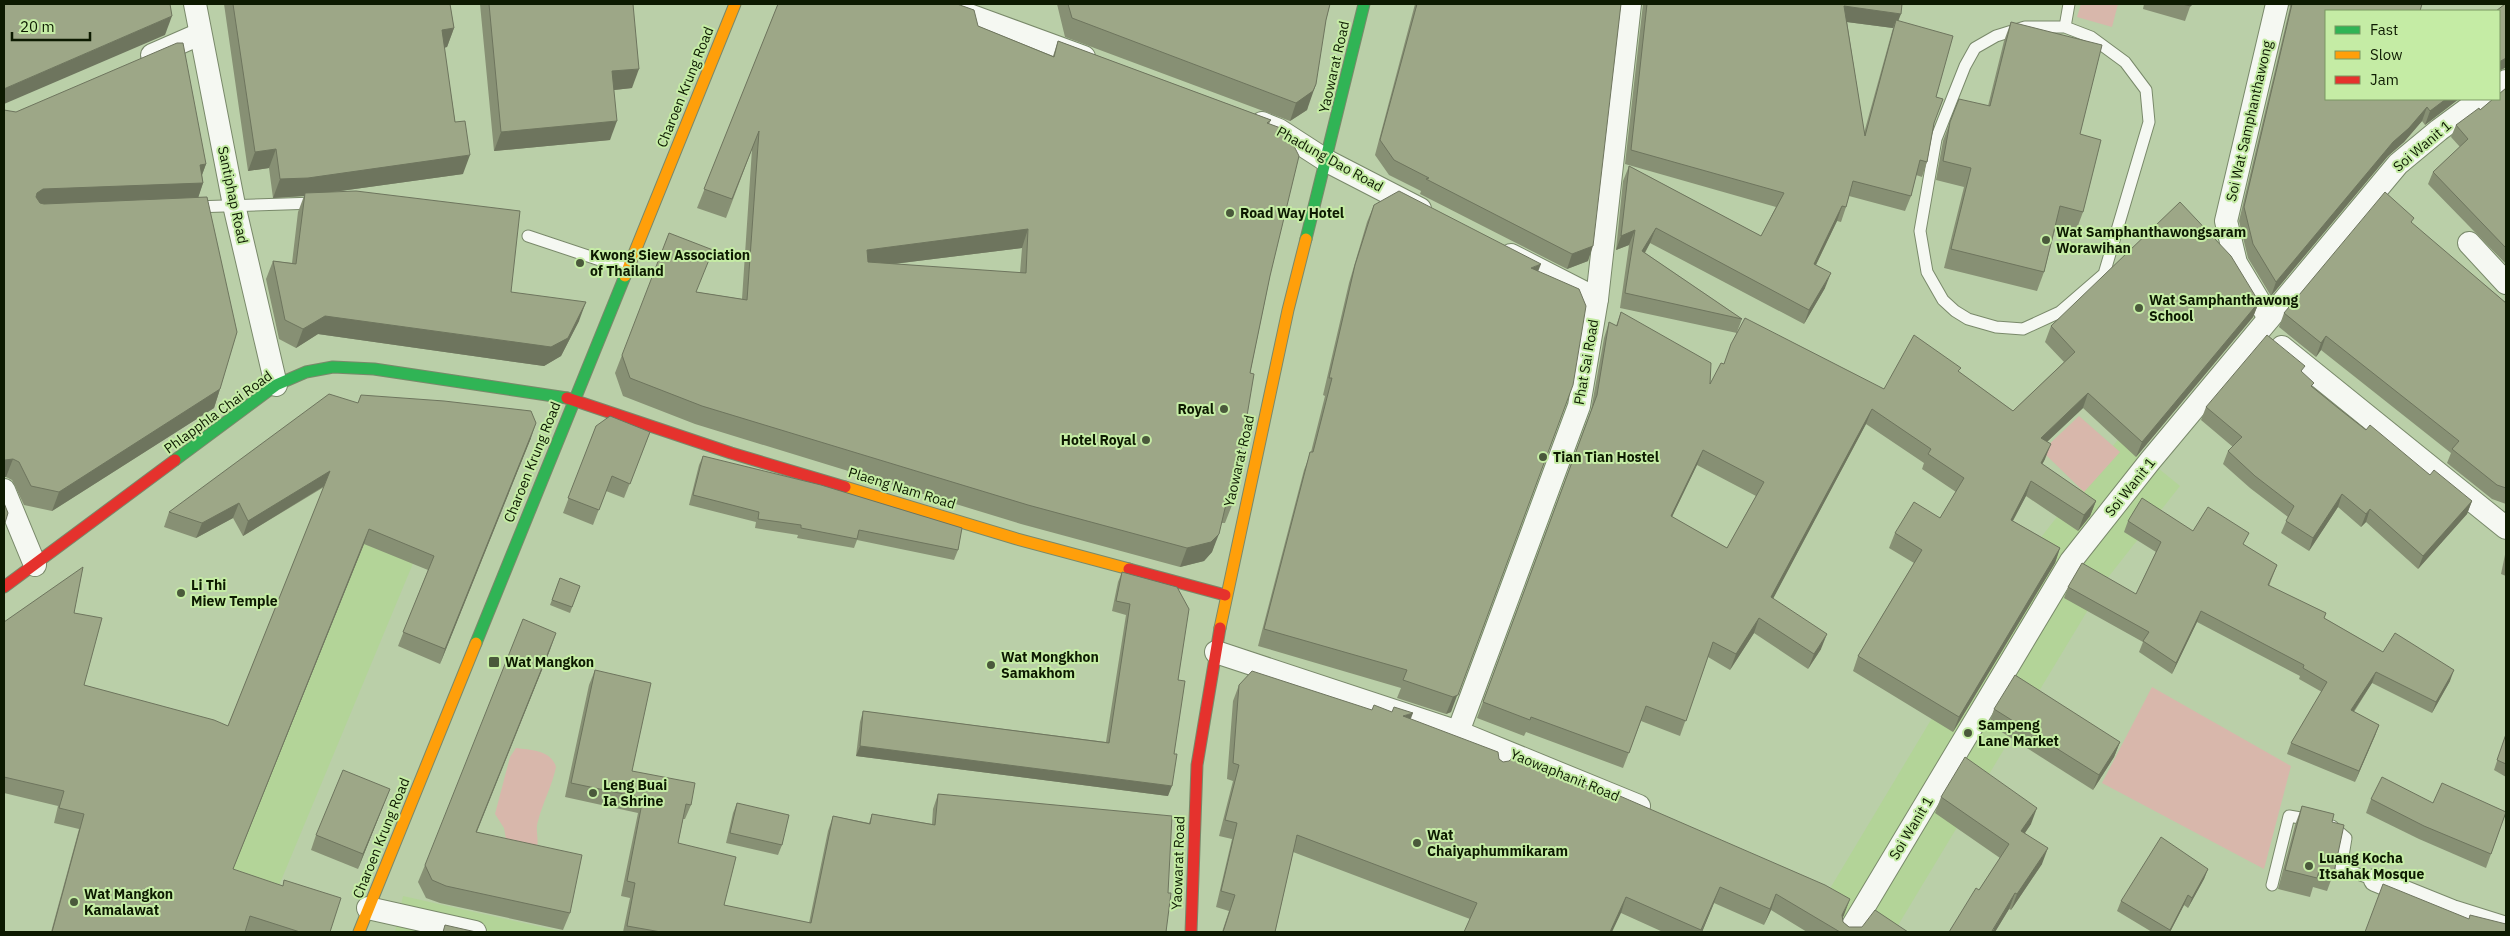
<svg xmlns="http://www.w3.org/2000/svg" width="2510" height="936" font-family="'IBM Plex Sans',sans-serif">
<rect width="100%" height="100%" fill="#bacfa8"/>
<g fill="#b3d498">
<polygon points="2120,437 2180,486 2106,580 1894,932 1804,932 2038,541"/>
<polygon points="353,507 424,537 273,900 168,843"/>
<polygon points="403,896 564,932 395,932"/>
</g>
<g fill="#d8b7ab">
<polygon points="2081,4 2118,4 2112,27 2077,17"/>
<polygon points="2079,416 2120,452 2084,492 2042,451"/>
<polygon points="2152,687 2291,766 2264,869 2102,783"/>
<path d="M516 748C531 750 551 750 556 767 552 786 543 802 538 821 535 830 539 838 537 848L506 839 504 828 495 814 510 757Z"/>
</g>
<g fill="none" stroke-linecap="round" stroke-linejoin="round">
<g stroke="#79896a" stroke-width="13">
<g id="lane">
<polyline points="2065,27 2025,27 1996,36 1975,48 1965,66 1936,139 1920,231 1927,272 1943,300 1955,311 1968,319 1996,327 2023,329 2060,312 2104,274 2149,122 2146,90 2125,62 2091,37 2065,27 2069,4"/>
<polyline points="193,207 315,203"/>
<polyline points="528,236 627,269"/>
<polyline points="2332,826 2346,838 2341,868 2375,880"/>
<polyline points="2272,885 2289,816 2312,820"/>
</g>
</g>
<g stroke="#79896a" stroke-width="24">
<g id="street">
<polyline points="195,4 234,205 276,385"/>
<polyline points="939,4 1084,57"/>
<polyline points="152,55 200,34"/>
<polyline points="2499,86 2506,81"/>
<polyline points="1262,123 1279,130 1327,161 1420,209"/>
<polyline points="2469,243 2506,283"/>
<polyline points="1511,255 1597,299"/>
<polyline points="2269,318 2236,263 2226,221 2277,4"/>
<polyline points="2282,347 2506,528"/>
<polyline points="4,490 35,565"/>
<polyline points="1216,652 1458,732 1639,806"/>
<polyline points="1458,732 1579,406 1597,299 1630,4"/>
<polyline points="2375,880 2452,911 2506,928"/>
<polyline points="368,908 475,932"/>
<polyline points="1849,932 2071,561 2150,461 2398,164 2439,130 2481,99"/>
</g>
</g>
<g stroke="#79896a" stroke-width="13">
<g id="fast">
<polyline points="1306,239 1364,4"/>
<polyline points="175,460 276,385 306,372 333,367 374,369 567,398"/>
<polyline points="476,643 625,276"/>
</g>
</g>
<g stroke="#79896a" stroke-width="13">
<g id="slow">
<polyline points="625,276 735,4"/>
<polyline points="845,487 1017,539 1129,569"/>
<polyline points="1220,628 1288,310 1306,239"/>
<polyline points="359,932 476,643"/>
</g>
</g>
<g stroke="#79896a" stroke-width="13">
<g id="jam">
<polyline points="567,398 731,453 845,487"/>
<polyline points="1129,569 1225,595"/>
<polyline points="4,587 175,460"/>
<polyline points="1191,932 1197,765 1220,628"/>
</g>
</g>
<use href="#lane" stroke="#f5f8f2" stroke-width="11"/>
<use href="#street" stroke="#f5f8f2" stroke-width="22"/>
<use href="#fast" stroke="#30b455" stroke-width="11"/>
<use href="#slow" stroke="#ff9f0a" stroke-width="11"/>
<use href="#jam" stroke="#e5322d" stroke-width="11"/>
</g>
<g fill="#879074" fill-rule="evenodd">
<polygon points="224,4 450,4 454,28 447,47 444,48 463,174 333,192 511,292 579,321 561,356 544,366 318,334 296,348 279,339 266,279 273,261 292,263 298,212 304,196 273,198 269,168 248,171"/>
<polygon points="480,4 633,4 632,88 614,90 610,140 494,151"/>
<path d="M778 4 978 26 1053 56 1058 41 1271 120 1269 124 1270 276 1250 373 1232 505 1225 523H1221L1212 552 1204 561 1180 567 1021 524 695 424 623 396 615 373 622 355 697 292 742 299 752 149 726 218 697 208ZM1022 248 1020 273 893 264Z"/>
<polygon points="1057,4 1330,4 1326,20 1307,110 1290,121 1065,37"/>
<polygon points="1415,4 1621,4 1588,261 1567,269 1420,194 1421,191 1389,175 1375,155"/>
<path d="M1643 4H1902L1898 20 1936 97 1934 125 1927 162 1922 177 1916 175 1911 196 1905 211 1849 196 1846 207 1841 222 1837 221 1816 265 1825 288 1804 324 1650 243 1645 253 1742 319 1737 332 1884 389 1959 372 2013 411 2064 362 2045 342 2051 326 2259 302 2253 317 2136 457 2083 408 2047 442 2045 459 2042 464 2096 501 2090 516 2078 531 2026 496 2013 521 2060 548 2055 563 1953 732 1853 671 1858 656 1914 563 1889 548 1895 533 1940 518 1956 492 1922 469 1924 463 1866 424 1773 598 1821 649 1808 669 1754 633 1730 670 1708 657 1680 736 1641 721 1623 768 1526 732 1524 736 1477 718 1591 410 1604 338 1609 322 1616 326 1621 312 1710 384 1724 364 1737 333 1620 308 1629 245 1616 250 1623 181 1629 166 1761 236 1776 207 1625 164ZM1847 22 1893 28 1864 133ZM1697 465 1756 496 1727 548 1672 517Z"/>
<polygon points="2144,4 2191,4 2185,21 2143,9"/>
<polygon points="2289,4 2422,4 2326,11 2458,99 2425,125 2422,121 2404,142 2388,156 2271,296 2248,258 2239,221 2290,7"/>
<polygon points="2011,22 2080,134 2083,212 2076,231 2056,226 2044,272 2037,291 1944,268 1964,187 1936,180 1943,141 1950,122 1988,106 2004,41"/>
<polygon points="2506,88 2506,264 2428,184 2433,172 2460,147 2451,137 2456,125 2480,110"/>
<polygon points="4,110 206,164 202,175 203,183 198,198 220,389 214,408 52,511 24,505 12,480 6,477 4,477"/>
<polygon points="1374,205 1538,271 1451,712 1446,714 1397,698 1401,688 1258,646 1304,470 1311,452 1325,396 1323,395 1349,283 1367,222"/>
<polygon points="2412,224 2506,303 2506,504 2492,499 2447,463 2451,453 2321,350 2316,357 2279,327 2284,313"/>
<polygon points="2302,372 2313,387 2366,430 2430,475 2472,501 2467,514 2418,569 2366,522 2361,527 2338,507 2309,551 2281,533 2288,517 2250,488 2223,464 2228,451 2233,447 2201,420 2206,407"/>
<polygon points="358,403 531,438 440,664 398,646 428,570 364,544 233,869 330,932 248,932 245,931 245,932 51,932 79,829 54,823 58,806 4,793 4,622 74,613 84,685 228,726 324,487 243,536 233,518 196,538 164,527 169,512"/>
<polygon points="596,426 650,432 624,498 606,491 593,525 563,513"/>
<polygon points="703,456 958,550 954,560 857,540 854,548 797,538 798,535 755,528 756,522 689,505 699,465"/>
<polygon points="2128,521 2193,531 2244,545 2277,565 2269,586 2326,613 2324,618 2383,652 2450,681 2432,713 2372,683 2354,712 2379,725 2355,782 2287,754 2291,743 2322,692 2299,679 2300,676 2197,622 2172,674 2139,652 2143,642 2064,598 2068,587 2136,594 2156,552 2124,532"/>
<polygon points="2506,550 2506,576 2501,574"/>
<polygon points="1122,572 1178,680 1174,754 1168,796 856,756 860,722 863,711 1106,742 1126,615 1112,611 1118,582"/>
<polygon points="560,578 580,586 570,613 550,605"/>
<polygon points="550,650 476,832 570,913 563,930 440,903 426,898 418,882 425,865"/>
<polygon points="595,670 632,771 691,805 685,819 683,819 678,843 724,905 809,923 828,831 833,816 869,823 872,814 932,824 933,809 938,794 1168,893 1166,932 623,932 630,898 621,896 638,813 565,797 589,685"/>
<polygon points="1239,685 1372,710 1410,719 1499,759 1503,762 1844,915 1842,918 1843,922 1849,927 1908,932 1807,932 1771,910 1764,925 1714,903 1702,932 1663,932 1621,913 1470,919 1293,852 1275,932 1222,932 1229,911 1216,907 1232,839 1219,836 1233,781 1227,779 1233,701"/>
<polygon points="1994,709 2120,742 2114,757 2093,790 1989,724"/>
<polygon points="2506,734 2506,777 2494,770"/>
<polygon points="1941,797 2031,824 2025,833 2042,864 2011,910 2009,909 1995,932 1979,890 2000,858 1935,813"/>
<polygon points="2371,799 2433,803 2506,812 2486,868 2419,839 2366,813"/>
<polygon points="737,803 782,845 778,855 726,843 733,813"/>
<polygon points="384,804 358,869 311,850 316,835"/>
<polygon points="2302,806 2332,822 2334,872 2327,891 2313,887 2310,897 2278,889 2295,825"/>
<polygon points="2208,869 2204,879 2188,908 2184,905 2170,932 2152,932 2117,911 2121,901"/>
</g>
<g fill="#6e755e">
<polygon points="1844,6 1901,14 1895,29 1896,20 1893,28 1839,21"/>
<polygon points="172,16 165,35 4,104 4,89 6,88"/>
<polygon points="454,28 447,47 435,49 442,30"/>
<polygon points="2506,58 2506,65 2505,68 2499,71 2499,62"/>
<polygon points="639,69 632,88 605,91 612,71"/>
<polygon points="1316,84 1307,110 1290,121 1296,103"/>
<polygon points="2446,99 2459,99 2425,125 2430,111"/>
<polygon points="2427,107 2422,121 2404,142 2388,156 2271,296 2276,282 2393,142"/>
<polygon points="617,121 610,140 494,151 501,132"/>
<polygon points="276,149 269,168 248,171 255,152"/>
<polygon points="470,155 463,174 304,196 305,193 304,196 273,198 280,179"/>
<polygon points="206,164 199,183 203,183 197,201 31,211 37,193 43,189"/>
<polygon points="1842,206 1837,221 1809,279 1814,264"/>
<polygon points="1656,228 1650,243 1637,266 1642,251"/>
<polygon points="1028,229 1022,248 861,268 867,250"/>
<polygon points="1635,230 1629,245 1616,250 1621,236"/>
<polygon points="1593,246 1588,261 1567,269 1572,254"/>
<polygon points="1541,264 1534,282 1531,268"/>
<polygon points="1831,273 1825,288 1804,324 1809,310"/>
<polygon points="586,302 579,321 561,356 544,366 318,334 296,348 303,329 325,316"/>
<polygon points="2259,302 2253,317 2136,457 2142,442"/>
<polygon points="2326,336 2321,350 2316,357 2321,343"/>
<polygon points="220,389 214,408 52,511 59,492"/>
<polygon points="2088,393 2083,408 2035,453 2041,438"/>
<polygon points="1566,403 1451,712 1446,714 1453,697"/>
<polygon points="1872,409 1866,424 1766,612 1771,597"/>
<polygon points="536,423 531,438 440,664 445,649"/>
<polygon points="2051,444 2045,459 2035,478 2041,463"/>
<polygon points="1703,450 1697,465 1665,531 1671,516"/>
<polygon points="13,459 6,477 4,477 4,462 5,460"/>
<polygon points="330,471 324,486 243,536 248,521"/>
<polygon points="2031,481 2026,496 2005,535 2011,520"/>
<polygon points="2342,494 2338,507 2309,551 2313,538"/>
<polygon points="2096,501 2090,516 2078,531 2084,515"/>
<polygon points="2472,501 2467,514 2418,569 2423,556"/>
<polygon points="239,503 233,518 196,538 202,523"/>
<polygon points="2370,509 2366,522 2361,527 2366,514"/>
<polygon points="369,529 364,544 227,884"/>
<polygon points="1219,534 1212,552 1204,561 1180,567 1187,548"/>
<polygon points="2060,548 2055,563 1953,732 1959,717"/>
<polygon points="2201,611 2197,622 2172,674 2176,663"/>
<polygon points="1759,618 1754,633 1730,670 1736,654"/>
<polygon points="556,633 550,650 470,849 476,832"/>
<polygon points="1827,634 1821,649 1808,669 1814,654"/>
<polygon points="2454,670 2450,681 2432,713 2436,702"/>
<polygon points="2376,672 2372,683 2347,721 2351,710"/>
<polygon points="1413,713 1407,729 1403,716"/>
<polygon points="2379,725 2375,736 2355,782 2359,771"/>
<polygon points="2120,742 2114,757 2093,790 2099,775"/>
<polygon points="860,746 1172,786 1168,796 856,756"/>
<polygon points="390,789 358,869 363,854"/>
<polygon points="2037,808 2031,824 2015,847 2021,831"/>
<polygon points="2048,848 2042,864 2011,910 2017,894"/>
<polygon points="2208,869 2204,879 2188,908 2192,898"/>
<polygon points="1720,887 1714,903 1702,932 1701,932"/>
<polygon points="2015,893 2009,909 1995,932 1992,932"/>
<polygon points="1776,894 1771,910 1764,925 1770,909"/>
<polygon points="2188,895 2184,905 2170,932 2169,932"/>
<polygon points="1626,897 1621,913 1612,932 1610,932"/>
<polygon points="1850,899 1844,915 1836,931 1842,915"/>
</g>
<g fill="#9da787" stroke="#6e755e" fill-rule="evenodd">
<polygon points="4,4 170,4 172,16 6,88 4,89"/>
<polygon points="233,4 450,4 454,28 442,30 455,122 465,121 470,155 308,178 280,179 276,149 255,152"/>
<polygon points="489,4 633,4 639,69 612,71 617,121 501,132"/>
<path d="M778 4H957L974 10 978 26 1054 57 1058 41 1271 120 1267 123 1286 130 1299 156 1270 276 1250 373 1254 374 1232 505 1226 504 1219 534 1211 542 1187 548 1028 505 702 406 630 378 622 355 669 233 713 250 696 292 747 300 759 131 732 199 704 189ZM1028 229 1026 273 868 262 867 250Z"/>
<polygon points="1068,4 1330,4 1326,20 1316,84 1313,91 1296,103 1072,18"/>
<polygon points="1417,4 1621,4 1593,246 1572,254 1426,179 1429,178 1394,160 1380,140"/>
<polygon points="1647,4 1902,4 1901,14 1844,6 1865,136 1896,20 1953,36 1936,97 1943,99 1934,123 1927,162 1920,160 1911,196 1853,181 1846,207 1842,206 1814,264 1831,273 1809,310 1656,228 1642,251 1742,319 1625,293 1635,230 1621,236 1629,166 1761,236 1784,193 1631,150"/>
<polygon points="2182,4 2191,4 2191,6"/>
<polygon points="2292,4 2422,4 2420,11 2326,11 2326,99 2446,99 2430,111 2427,107 2409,128 2393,142 2276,282 2253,244 2244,207"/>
<polygon points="2505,4 2506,4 2506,58 2499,62 2499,11 2496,11"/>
<polygon points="2011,22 2102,45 2080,134 2101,140 2083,212 2060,206 2044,272 1951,249 1971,168 1943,161 1950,122 1959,99 1990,106"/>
<polygon points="177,43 183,43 206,164 200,165 203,183 43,189 37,193 36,197 40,203 44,204 207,197 237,332 220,389 59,492 31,486 19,462 13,459 5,460 4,462 4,110 16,112"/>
<polygon points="2506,88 2506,248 2433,172 2468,139 2456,125 2479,108 2480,110 2493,99 2499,99 2499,94"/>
<polygon points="356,191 520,211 511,292 586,302 568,338 551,347 325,316 303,329 285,320 273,261 296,264 305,193"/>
<polygon points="1399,191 1541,264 1531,268 1579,289 1586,306 1573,385 1458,695 1453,697 1403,680 1407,670 1264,629 1310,452 1313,452 1332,378 1329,378 1355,265 1374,205"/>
<polygon points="2385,192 2414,218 2411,222 2506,303 2506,488 2497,485 2452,449 2459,441 2326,336 2321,343 2284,313"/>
<path d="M2180 202 2231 256 2259 302 2142 442 2088 393 2041 438 2051 444 2041 463 2096 501 2084 515 2031 481 2011 520 2060 548 1959 717 1858 656 1922 550 1895 533 1914 502 1940 518 1964 478 1928 454 1931 449 1872 409 1771 597 1827 634 1814 654 1759 618 1736 654 1713 642 1686 721 1646 706 1629 753 1531 717 1530 720 1483 702 1597 395 1609 322 1617 326 1621 312 1711 363 1710 384 1721 363 1724 364 1731 344 1745 318 1884 389 1914 335 1961 368 1958 371 2013 411 2075 352 2051 326ZM1703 450 1764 482 1727 548 1671 516Z"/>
<polygon points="2267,335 2305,366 2301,371 2314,383 2311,386 2338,408 2366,430 2370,425 2430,475 2434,470 2472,501 2423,556 2370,509 2366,514 2342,494 2313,538 2286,521 2294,506 2255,476 2228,451 2242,437 2206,407"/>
<polygon points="329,394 358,403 361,395 444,401 531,411 536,423 445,649 403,632 434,556 369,529 233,869 283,886 284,880 341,898 330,932 300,932 250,916 245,932 52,932 84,814 59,808 64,791 4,777 4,622 83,567 74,613 102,618 84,685 214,720 228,726 330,471 248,521 239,503 202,523 169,512"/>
<polygon points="610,416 650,432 630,484 612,476 599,510 568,498 596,426"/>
<polygon points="703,456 821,485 962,528 958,550 859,530 857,539 801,528 801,525 758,519 759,512 693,495"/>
<polygon points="2142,498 2193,531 2208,507 2249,533 2243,544 2277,565 2268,585 2326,613 2324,618 2383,652 2395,633 2454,670 2436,702 2376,672 2351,710 2379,725 2359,771 2291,743 2327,682 2303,668 2304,665 2201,611 2176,663 2143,641 2149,632 2068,587 2082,563 2136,594 2161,542 2128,521"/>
<polygon points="4,503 8,513 4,526"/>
<polygon points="1122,572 1177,587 1189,609 1178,680 1185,681 1174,754 1177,754 1172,786 860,746 863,711 1109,743 1130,604 1116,601"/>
<polygon points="560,578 580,586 572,607 552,600"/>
<polygon points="523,619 556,633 476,832 582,855 570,913 446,886 432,880 425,865"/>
<polygon points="595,670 651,683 632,771 695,783 691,805 686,804 678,843 736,857 724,905 811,923 833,816 870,824 872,814 935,825 938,794 1172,816 1168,893 1171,893 1166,932 661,932 627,926 635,883 627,881 643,798 571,783"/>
<polygon points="1252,671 1372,710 1374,705 1392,712 1394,707 1413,713 1403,716 1498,752 1499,759 1503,762 1509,761 1512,758 1612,795 1613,793 1825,885 1850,899 1842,915 1843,922 1849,927 1862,927 1875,910 1908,932 1840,932 1776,894 1770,909 1720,887 1701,930 1626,897 1610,932 1464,932 1477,903 1297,835 1275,932 1223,932 1235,895 1221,891 1237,823 1225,820 1239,765 1233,763 1239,685"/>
<polygon points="2015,675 2120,742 2099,775 1994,709"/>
<polygon points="2506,734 2506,764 2497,760"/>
<polygon points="1965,757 2037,808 2021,831 2048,848 2017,894 2015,893 1992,931 1995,932 1949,932 1976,888 1979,890 2009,844 1941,797"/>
<polygon points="343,770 390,789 363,854 316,835"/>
<polygon points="2382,777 2433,803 2442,783 2506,812 2491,854 2424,826 2371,799"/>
<polygon points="737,803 789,815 782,845 730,833"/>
<polygon points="2302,806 2334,814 2332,822 2344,825 2334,872 2320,868 2317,878 2285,870"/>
<polygon points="2161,837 2208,869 2192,898 2188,895 2170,930 2121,901"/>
<polygon points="2383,884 2469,919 2470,915 2506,924 2506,932 2365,932"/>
<polygon points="445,925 476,932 443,932"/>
</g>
<g fill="#4a593b" stroke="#c5eca5" stroke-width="2">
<circle cx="1230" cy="213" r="5"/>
<circle cx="2046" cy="240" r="5"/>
<circle cx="580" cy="263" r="5"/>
<circle cx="2139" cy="308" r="5"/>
<circle cx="1224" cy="409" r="5"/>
<circle cx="1146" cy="440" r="5"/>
<circle cx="1543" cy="457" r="5"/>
<circle cx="181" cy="593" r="5"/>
<rect x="488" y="656" width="12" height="12" rx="2.5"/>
<circle cx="991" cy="665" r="5"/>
<circle cx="1968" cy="733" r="5"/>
<circle cx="593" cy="793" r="5"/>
<circle cx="1417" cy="843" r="5"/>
<circle cx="2309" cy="866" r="5"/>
<circle cx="74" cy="902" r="5"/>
</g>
<g text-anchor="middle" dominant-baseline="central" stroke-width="4" stroke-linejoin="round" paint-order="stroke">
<g font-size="14" fill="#0d1a01" stroke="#c5eca5">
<text transform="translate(1334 67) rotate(-77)">Yaowarat Road</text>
<text transform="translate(685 87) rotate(-68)">Charoen Krung Road</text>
<text transform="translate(2249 121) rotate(-77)">Soi Wat Samphanthawong</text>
<text transform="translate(2422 146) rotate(-40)">Soi Wanit 1</text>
<text transform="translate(1330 159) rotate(29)">Phadung Dao Road</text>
<text transform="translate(233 195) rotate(78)">Santiphap Road</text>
<text transform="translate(1586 362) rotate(-80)">Phat Sai Road</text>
<text transform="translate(218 412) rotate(-36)">Phlapphla Chai Road</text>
<text transform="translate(1239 461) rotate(-77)">Yaowarat Road</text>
<text transform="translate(532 462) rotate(-68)">Charoen Krung Road</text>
<text transform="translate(2130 487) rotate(-51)">Soi Wanit 1</text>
<text transform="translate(902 488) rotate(17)">Plaeng Nam Road</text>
<text transform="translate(1565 775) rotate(22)">Yaowaphanit Road</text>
<text transform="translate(1911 828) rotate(-59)">Soi Wanit 1</text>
<text transform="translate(381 838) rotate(-68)">Charoen Krung Road</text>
<text transform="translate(1178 863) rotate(-88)">Yaowarat Road</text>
</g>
<g font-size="14" font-weight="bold" fill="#0d1a01" stroke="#c5eca5" text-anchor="start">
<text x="1240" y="213">Road Way Hotel</text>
<text x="2056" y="232">Wat Samphanthawongsaram<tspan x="2056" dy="16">Worawihan</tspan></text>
<text x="590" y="255">Kwong Siew Association<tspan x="590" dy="16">of Thailand</tspan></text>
<text x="2149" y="300">Wat Samphanthawong<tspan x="2149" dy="16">School</tspan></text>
<text x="1214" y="409" text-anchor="end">Royal</text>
<text x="1136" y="440" text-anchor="end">Hotel Royal</text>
<text x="1553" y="457">Tian Tian Hostel</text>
<text x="191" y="585">Li Thi<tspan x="191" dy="16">Miew Temple</tspan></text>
<text x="1001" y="657">Wat Mongkhon<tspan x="1001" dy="16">Samakhom</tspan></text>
<text x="505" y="662">Wat Mangkon</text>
<text x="1978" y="725">Sampeng<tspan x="1978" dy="16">Lane Market</tspan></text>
<text x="603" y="785">Leng Buai<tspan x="603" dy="16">Ia Shrine</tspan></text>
<text x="1427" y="835">Wat<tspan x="1427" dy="16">Chaiyaphummikaram</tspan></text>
<text x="2319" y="858">Luang Kocha<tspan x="2319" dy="16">Itsahak Mosque</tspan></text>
<text x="84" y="894">Wat Mangkon<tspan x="84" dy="16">Kamalawat</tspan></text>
</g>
</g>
<rect width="2510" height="936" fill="none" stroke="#0d1a01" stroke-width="10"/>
<rect x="2325" y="10" width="175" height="90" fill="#c5eca5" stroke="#7b9863"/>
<rect x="2335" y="26" width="25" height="8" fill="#30b455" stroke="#7b9863"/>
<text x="2370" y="35" font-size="15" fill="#0d1a01">Fast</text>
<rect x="2335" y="51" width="25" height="8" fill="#ff9f0a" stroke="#7b9863"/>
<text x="2370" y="60" font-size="15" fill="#0d1a01">Slow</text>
<rect x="2335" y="76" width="25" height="8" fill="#e5322d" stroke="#7b9863"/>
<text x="2370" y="85" font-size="15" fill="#0d1a01">Jam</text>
<path d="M12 32v8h78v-8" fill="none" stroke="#0d1a01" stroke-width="2.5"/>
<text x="20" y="32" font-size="15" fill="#0d1a01" stroke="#c5eca5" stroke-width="4" paint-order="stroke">20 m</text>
</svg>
